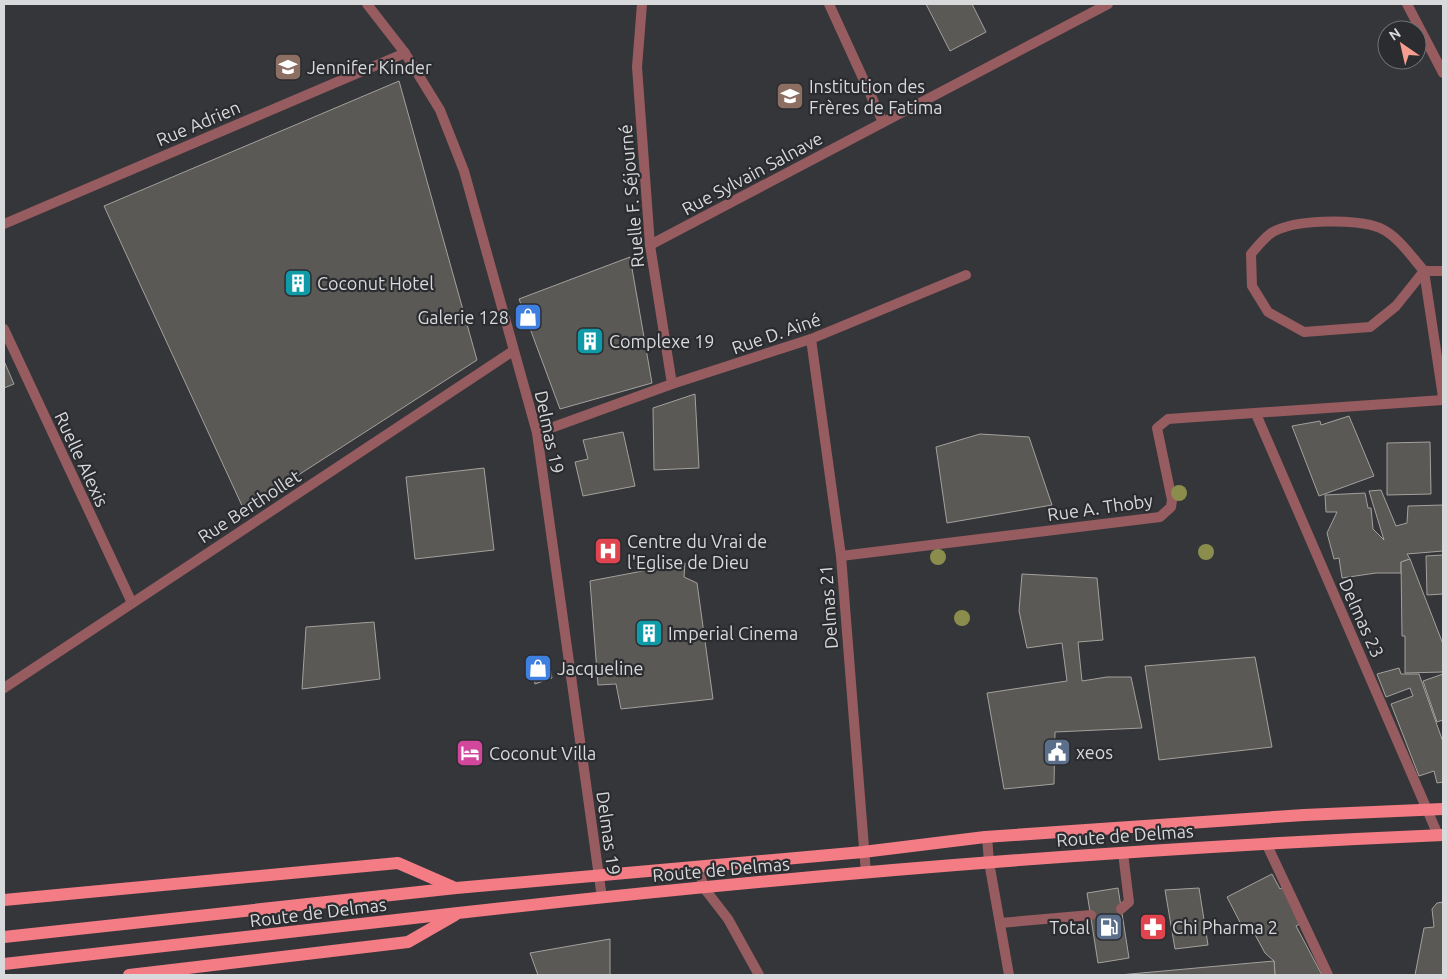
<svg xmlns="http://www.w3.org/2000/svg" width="1447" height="979" font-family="Ubuntu,sans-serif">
<rect width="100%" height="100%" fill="#35363a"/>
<g fill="#5b5955" stroke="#a4a19d">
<polygon points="926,4 972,4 986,32 950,51"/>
<polygon points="399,81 477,360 244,510 104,206"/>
<polygon points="630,257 652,383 560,409 519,299"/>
<polygon points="4,361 14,384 4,388"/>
<polygon points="695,394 699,468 654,470 653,408"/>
<polygon points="1349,416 1374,476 1319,496 1292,426 1320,421 1321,425"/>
<polygon points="623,432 635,486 583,496 575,462 588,459 583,440"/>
<polygon points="980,434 1029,437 1052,505 947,523 936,447"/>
<polygon points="1430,442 1431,494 1387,495 1387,443"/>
<polygon points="484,468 494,550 415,559 406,477"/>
<polygon points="1381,490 1396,526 1407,523 1408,506 1443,505 1443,551 1407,554 1410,559 1401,562 1401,573 1376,573 1342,578 1339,558 1334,559 1327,533 1337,512 1326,512 1325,495 1365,493 1368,508 1371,508 1373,529 1384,540 1369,491"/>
<polygon points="1443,555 1443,594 1427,595 1426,556"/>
<polygon points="1410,559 1443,644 1443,672 1405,673 1405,636 1402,636 1401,562"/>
<polygon points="685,563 684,577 697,583 713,699 621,709 616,684 598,685 590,581"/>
<polygon points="1022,574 1097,578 1103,640 1078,642 1082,681 1107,677 1131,677 1142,728 1055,732 1054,784 1004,789 987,693 1067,681 1062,643 1027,648 1019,611"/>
<polygon points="374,622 380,679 302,689 306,627"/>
<polygon points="1255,657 1272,747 1159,760 1145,666"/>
<polygon points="549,661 552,678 535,684 532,665"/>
<polygon points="1399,668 1401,674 1419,674 1443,742 1443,782 1437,783 1434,771 1419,776 1391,704 1413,696 1410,688 1386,697 1377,674"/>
<polygon points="1443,674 1443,720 1437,722 1423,681"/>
<polygon points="1272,874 1280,889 1286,886 1304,922 1296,926 1322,975 1275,975 1274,961 1265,953 1253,931 1246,934 1227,897"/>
<polygon points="1118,888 1129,958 1098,963 1087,893"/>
<polygon points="1199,888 1208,945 1175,949 1165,890"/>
<polygon points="1443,902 1443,975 1415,975 1424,928 1434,927 1432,909 1437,903"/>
<polygon points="610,939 610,975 538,975 530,953"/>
<polygon points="1274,961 1275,975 1119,975"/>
</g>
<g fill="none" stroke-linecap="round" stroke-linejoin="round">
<g stroke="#975c5f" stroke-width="10">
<polyline points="1266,843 1328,975"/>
<polyline points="1121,909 1129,902 1123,853"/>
<polyline points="1000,923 1091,915"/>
</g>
<g stroke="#975c5f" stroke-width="10">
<polyline points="367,4 405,53 440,110 464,171 537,433 602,898"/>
<polyline points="642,4 637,67 650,245 672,384"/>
<polyline points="829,4 883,122"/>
<polyline points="1407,4 1443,73"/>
<polyline points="4,224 405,53"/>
<polyline points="650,245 1108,4"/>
<path d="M1424 271 1396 306 1370 327 1304 332 1268 312 1252 286 1251 254C1257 247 1263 239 1270 234 1290 219 1357 218 1380 228 1398 236 1411 256 1424 271H1443"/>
<polyline points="1424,271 1443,397"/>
<polyline points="4,329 132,603"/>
<polyline points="811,339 841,556 866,873"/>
<polyline points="1256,414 1438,835"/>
<polyline points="537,433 672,384 811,339 966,275"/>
<polyline points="841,556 1160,517 1171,507 1172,500 1157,428 1168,419 1443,400"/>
<polyline points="4,688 513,351"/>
<polyline points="987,837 989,862 1009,975"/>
<polyline points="698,867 704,888 728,919 759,975"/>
</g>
<g stroke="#f47d85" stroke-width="12">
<polyline points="4,900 398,863 453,887"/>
<polyline points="4,937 456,888 863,852 985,837 1304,815 1443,809"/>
<path d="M4 964C156 948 307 930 458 913 786 876 1114 849 1443 835"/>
<polyline points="129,975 408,942 455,915"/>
</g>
</g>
<g fill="#8b8d4d">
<circle cx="1179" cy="493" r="8"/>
<circle cx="1206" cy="552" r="8"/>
<circle cx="938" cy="557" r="8"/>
<circle cx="962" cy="618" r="8"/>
</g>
<defs>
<g id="school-square" transform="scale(1.4375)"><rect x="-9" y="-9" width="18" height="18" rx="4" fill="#8d6e63" stroke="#2b2c30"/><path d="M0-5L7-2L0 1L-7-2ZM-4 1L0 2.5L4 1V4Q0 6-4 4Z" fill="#fff"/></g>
<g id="building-square" transform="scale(1.4375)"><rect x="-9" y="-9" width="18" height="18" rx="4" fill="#0f9aa8" stroke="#2b2c30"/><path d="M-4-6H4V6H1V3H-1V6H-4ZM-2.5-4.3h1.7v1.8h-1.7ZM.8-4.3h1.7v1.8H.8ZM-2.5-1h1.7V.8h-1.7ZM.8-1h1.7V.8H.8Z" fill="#fff"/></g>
<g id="shop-square" transform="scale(1.4375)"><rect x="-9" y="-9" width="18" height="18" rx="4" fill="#3f7fe0" stroke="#2b2c30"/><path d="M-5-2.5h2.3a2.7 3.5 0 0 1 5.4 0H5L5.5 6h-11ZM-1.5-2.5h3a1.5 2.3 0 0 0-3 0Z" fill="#fff"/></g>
<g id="hospital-square" transform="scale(1.4375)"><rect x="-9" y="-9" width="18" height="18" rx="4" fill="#e0444e" stroke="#2b2c30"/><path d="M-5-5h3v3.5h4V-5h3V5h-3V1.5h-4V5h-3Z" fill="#fff"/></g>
<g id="civic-square" transform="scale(1.4375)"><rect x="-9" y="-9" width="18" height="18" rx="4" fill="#5c6f8a" stroke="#2b2c30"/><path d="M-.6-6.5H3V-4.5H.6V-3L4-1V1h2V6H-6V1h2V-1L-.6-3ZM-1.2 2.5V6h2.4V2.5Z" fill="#fff"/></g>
<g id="hotel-square" transform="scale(1.4375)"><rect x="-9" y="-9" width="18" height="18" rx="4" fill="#d1479c" stroke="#2b2c30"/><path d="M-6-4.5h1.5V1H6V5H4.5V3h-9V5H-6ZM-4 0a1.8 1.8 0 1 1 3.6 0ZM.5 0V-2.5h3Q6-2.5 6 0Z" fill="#fff"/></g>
<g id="fuel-square" transform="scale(1.4375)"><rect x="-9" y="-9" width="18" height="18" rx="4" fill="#5c6f8a" stroke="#2b2c30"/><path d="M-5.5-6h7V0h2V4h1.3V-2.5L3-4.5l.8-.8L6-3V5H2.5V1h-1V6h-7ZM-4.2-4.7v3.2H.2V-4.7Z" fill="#fff"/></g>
<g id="pharmacy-square" transform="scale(1.4375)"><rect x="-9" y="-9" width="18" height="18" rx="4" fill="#e0444e" stroke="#2b2c30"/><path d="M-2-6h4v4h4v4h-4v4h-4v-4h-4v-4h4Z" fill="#fff"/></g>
</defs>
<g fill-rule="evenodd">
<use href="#school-square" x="288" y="67"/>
<use href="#school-square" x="790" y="96"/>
<use href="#building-square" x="298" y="283"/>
<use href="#shop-square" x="528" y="317"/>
<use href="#building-square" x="590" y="341"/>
<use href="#hospital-square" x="608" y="551"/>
<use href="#building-square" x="649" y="633"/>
<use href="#shop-square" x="538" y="668"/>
<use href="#civic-square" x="1057" y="752"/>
<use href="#hotel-square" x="470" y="753"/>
<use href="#fuel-square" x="1109" y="927"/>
<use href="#pharmacy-square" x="1153" y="927"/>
</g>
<g text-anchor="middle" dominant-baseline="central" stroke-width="4.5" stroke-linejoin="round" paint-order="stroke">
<g font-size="18" fill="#d8d9db" stroke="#2b2c30" text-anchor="start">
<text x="307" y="67">Jennifer Kinder</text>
<text x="809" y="86">Institution des<tspan x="809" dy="21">Frères de Fatima</tspan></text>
<text x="317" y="283">Coconut Hotel</text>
<text x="509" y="317" text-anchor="end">Galerie 128</text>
<text x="609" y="341">Complexe 19</text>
<text x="627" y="541">Centre du Vrai de<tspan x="627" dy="21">l'Eglise de Dieu</tspan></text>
<text x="668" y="633">Imperial Cinema</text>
<text x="557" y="668">Jacqueline</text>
<text x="1076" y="752">xeos</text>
<text x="489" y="753">Coconut Villa</text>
<text x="1090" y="927" text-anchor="end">Total</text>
<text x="1172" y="927">Chi Pharma 2</text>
</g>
<g font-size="18" fill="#d8d9db" stroke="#2b2c30">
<text transform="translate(198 123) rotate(-23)">Rue Adrien</text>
<text transform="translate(752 173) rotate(-28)">Rue Sylvain Salnave</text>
<text transform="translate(631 196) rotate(-95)">Ruelle F. Séjourné</text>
<text transform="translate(776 333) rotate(-19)">Rue D. Ainé</text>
<text transform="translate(550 432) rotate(78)">Delmas 19</text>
<text transform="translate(82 459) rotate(65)">Ruelle Alexis</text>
<text transform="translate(249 506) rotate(-33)">Rue Berthollet</text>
<text transform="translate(1100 507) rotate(-8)">Rue A. Thoby</text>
<text transform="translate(828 607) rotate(-94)">Delmas 21</text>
<text transform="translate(1362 618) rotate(66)">Delmas 23</text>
<text transform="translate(609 833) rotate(82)">Delmas 19</text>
<text transform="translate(1125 835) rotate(-4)">Route de Delmas</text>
<text transform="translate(721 869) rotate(-5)">Route de Delmas</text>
<text transform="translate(318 912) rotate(-7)">Route de Delmas</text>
</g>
</g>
<rect width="1447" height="979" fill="none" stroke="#d8d9db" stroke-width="10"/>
<g transform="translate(1402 45) rotate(326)"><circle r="24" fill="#2b2c30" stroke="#707174"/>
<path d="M0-4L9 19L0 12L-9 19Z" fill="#f59d8e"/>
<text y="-8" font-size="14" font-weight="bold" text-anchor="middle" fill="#d8d9db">N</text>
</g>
</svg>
